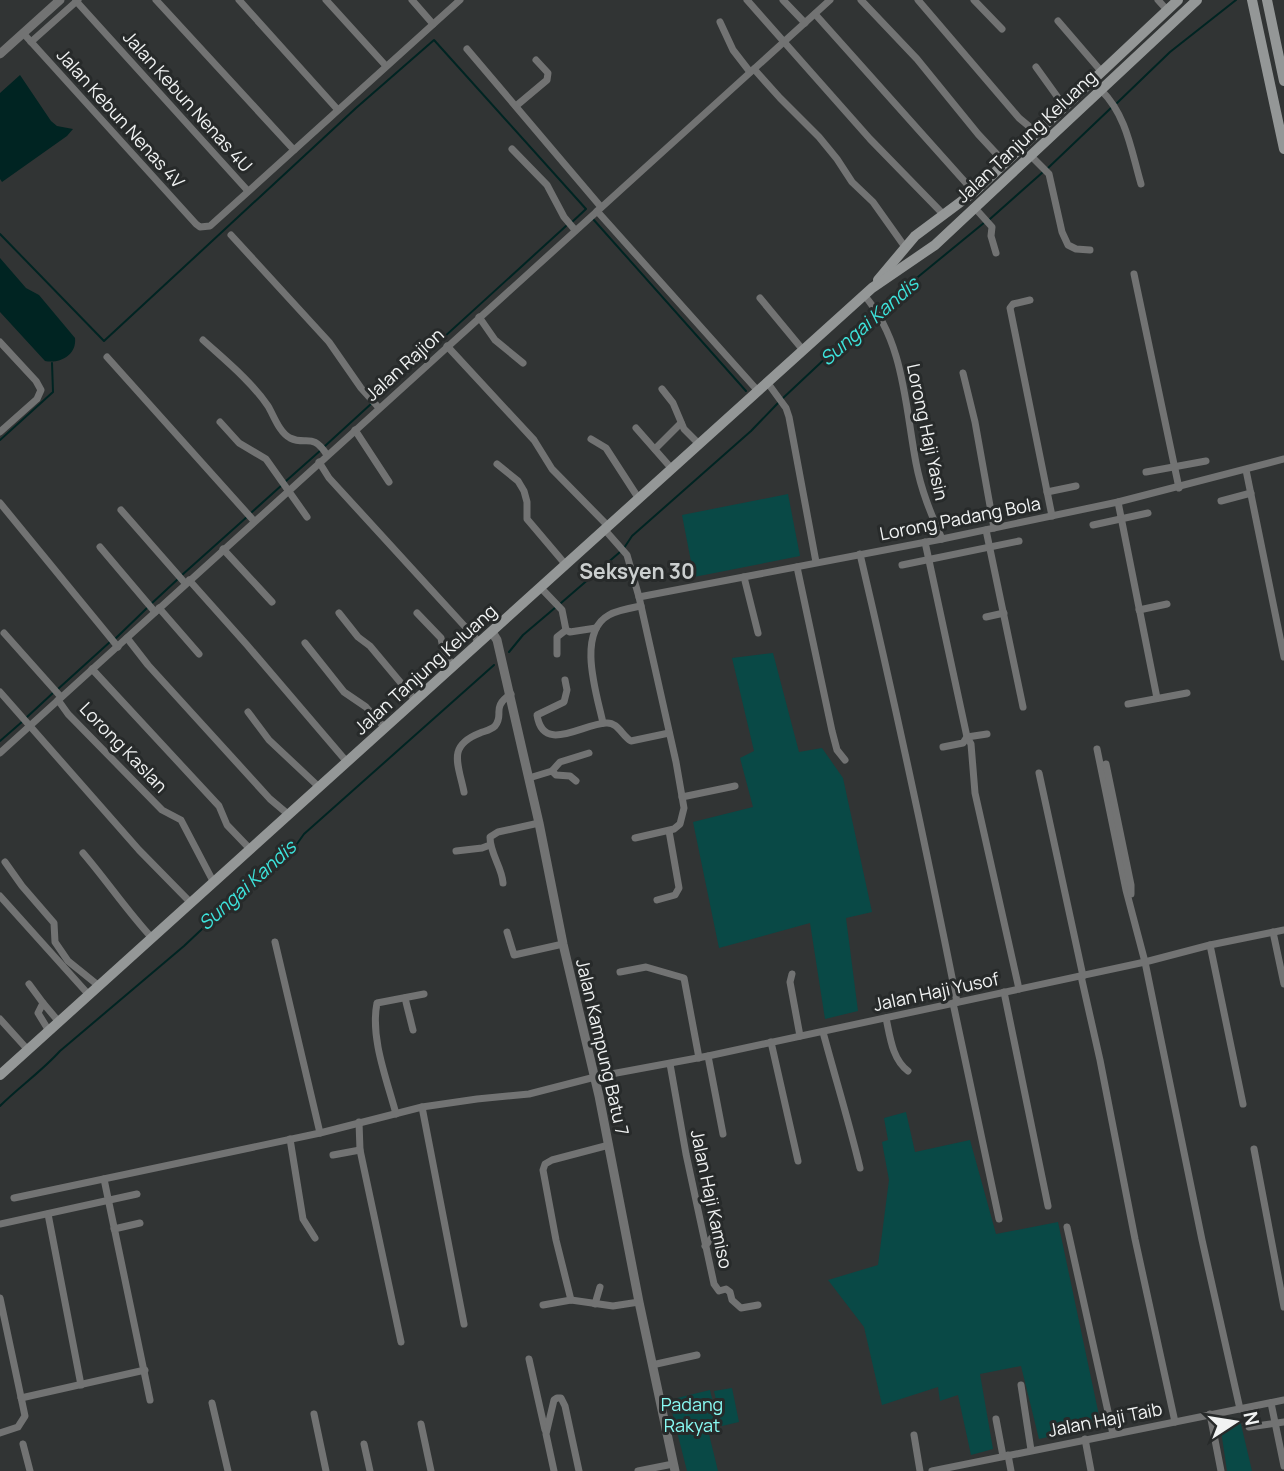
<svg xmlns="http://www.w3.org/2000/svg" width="1284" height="1471" font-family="Manrope,sans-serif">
<rect width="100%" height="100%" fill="#313434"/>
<g fill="#094946">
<polygon points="788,494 800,556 694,577 682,515"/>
<polygon points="773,653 799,752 822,748 843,778 872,912 846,918 858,1011 825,1019 810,923 719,948 693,822 753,807 740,758 754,751 732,658"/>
<polygon points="906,1112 915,1152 970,1140 996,1234 1058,1222 1101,1425 1039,1439 1021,1366 980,1374 993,1449 971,1455 958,1395 940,1401 938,1387 882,1405 864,1327 828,1280 878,1265 889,1180 882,1142 888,1140 884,1118"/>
<polygon points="732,1388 739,1422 722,1426 714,1391"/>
<polygon points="710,1390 718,1423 707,1426 718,1471 687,1471 669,1400"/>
<polygon points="1240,1420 1252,1471 1227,1471 1220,1424"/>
</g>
<g fill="#002422">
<polygon points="20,75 51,121 57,126 73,129 67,136 2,182 0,179 0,93"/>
<path d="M0 258 26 288 39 295 75 338C77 355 60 364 45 361L0 312Z"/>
</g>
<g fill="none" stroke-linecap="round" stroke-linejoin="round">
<g stroke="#002422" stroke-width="2">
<polyline points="1117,103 1170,52 1236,0"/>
<polyline points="1048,168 1112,107"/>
<polyline points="593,219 746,391"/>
<polyline points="990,219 1043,172"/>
<polyline points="0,234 104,341 356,108 434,40 586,209 571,223"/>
<polyline points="881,311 891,299 985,222"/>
<polyline points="376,399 566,226"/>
<polyline points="782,399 863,323 876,314"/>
<polyline points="0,440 53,392 52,363"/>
<polyline points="325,446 372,403"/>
<polyline points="286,481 321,450"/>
<polyline points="252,512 282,485"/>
<polyline points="624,548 632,536 751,431 778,403"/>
<polyline points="182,575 248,516"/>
<polyline points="561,603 620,552"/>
<polyline points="151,604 178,579"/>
<polyline points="116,638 147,608"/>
<polyline points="509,652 523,635 556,607"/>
<polyline points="58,689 111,641"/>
<polyline points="27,717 54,692"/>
<polyline points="0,741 23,721"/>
<path d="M0 1106C19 1087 42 1071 60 1051L184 946 253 881 294 848 304 834 494 665"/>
</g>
<g stroke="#727373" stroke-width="7">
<polyline points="156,0 294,150"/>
<polyline points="239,0 338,110"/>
<polyline points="326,0 386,66"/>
<polyline points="412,0 433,24"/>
<polyline points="747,0 870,139 944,215"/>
<polyline points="783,0 805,23"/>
<polyline points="861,0 917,59 978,134 1005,163"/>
<polyline points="918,0 1019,118 1037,133"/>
<polyline points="974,0 1002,29"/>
<polyline points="1158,0 1167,10"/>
<polyline points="76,1 248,191"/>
<polyline points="815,14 974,192"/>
<polyline points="1058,21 1101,71"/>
<polyline points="720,22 733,50 750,72"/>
<polyline points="23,33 196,224 200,227 210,226 460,0"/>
<polyline points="31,42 78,0"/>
<polyline points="467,49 601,207"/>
<polyline points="1036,67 1064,106"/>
<polyline points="754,69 780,98 819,137 837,159 852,182 873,202 905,247"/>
<path d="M1101 90C1127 116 1131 150 1141 184"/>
<polyline points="516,106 547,80 548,73 536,60"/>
<polyline points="512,149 547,185 564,217 575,230"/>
<polyline points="1031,156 1049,174 1062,232 1068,245 1076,249 1090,250"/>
<polyline points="974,207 992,227 991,236 996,253"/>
<polyline points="597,211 758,391"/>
<polyline points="231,235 329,342 361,388 379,408"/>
<polyline points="1134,274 1179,488"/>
<path d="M864 295C904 341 905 405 916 463 921 490 931 514 942 539"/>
<polyline points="760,298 803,350"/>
<polyline points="1030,300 1013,304 1010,308 1052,516"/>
<polyline points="479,317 495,340 523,363"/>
<path d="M203 340C225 360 251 381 268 406 274 416 279 432 290 438 307 446 312 432 327 455"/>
<polyline points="0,342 36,381 41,390 37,399 0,432"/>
<polyline points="447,346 534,440 552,469 608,526"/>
<polyline points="107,357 254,521"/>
<polyline points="963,373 975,422 994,528"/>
<polyline points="767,382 786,408 789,417 816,562"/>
<polyline points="662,389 673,403 684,429 699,444"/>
<polyline points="220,422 239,443 266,459 307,517"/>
<polyline points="636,428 672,469"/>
<polyline points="355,430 389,482"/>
<polyline points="591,439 606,448 639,499"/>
<polyline points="655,449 681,423"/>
<polyline points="319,462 329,478 480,643"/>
<polyline points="497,464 518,481 524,491 527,502 527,519 566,565"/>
<polyline points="1246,470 1284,657"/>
<polyline points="1146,472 1206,461"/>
<polyline points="1047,492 1076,486"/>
<polyline points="1221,501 1251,493"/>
<polyline points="1118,502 1157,698"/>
<polyline points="0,503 118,647"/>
<polyline points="121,510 185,583"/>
<polyline points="1093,525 1148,513"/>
<polyline points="605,530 627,555 639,597 676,762 684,808 680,824 674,829 635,838"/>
<polyline points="986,530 1023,707"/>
<polyline points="925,542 967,737 971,744 975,793 1019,989"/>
<polyline points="100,547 155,612"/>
<polyline points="223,549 272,602"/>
<path d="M860 554C895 703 927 852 957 1002"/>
<polyline points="902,565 1019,541"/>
<polyline points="797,567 832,731 837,750 845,760"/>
<polyline points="744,577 758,633"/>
<polyline points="189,580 247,645 347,762"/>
<polyline points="541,588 562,610 566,630 570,632 596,628"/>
<polyline points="639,597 942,539 1118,502 1284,459"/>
<polyline points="159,608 199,654"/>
<polyline points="1139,610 1167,604"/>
<polyline points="339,613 358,637 370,646 416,701"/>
<polyline points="417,613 441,638 444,654 454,666"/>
<polyline points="986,617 1004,613"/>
<polyline points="4,633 61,697"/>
<polyline points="127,638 148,665 270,799 289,815"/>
<polyline points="305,643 344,692 366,707 385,728"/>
<polyline points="557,654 557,637 566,630"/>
<polyline points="92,669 219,806 227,825 250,849"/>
<path d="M565 680 567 690 564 702 537 715C543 754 582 724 606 723 618 722 622 736 631 741L669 733"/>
<polyline points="0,692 139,850 191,903"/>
<polyline points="58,700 68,714 162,810 181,820 214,883"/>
<polyline points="1128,704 1187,693"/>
<polyline points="248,712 269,740 319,787"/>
<path d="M603 723C597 695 576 633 609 615 618 610 631 608 641 606"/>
<polyline points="943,747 963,743 967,737 987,734"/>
<polyline points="1097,749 1126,890 1145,962 1202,1240 1240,1409"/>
<polyline points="0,753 830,0"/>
<polyline points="1106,764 1131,885 1131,894"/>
<polyline points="552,771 556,775 570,776 576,781"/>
<polyline points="1039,773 1083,976"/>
<polyline points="529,778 552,771 560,762 589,753"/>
<path d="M464 792C458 763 447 746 480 733 485 731 491 730 495 726 505 714 490 708 511 694"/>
<polyline points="682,797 735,786"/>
<polyline points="456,851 482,848 490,845"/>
<path d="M83 853C107 881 127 911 152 938"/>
<polyline points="5,862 22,886 54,923 55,942 68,961 99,986"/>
<path d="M503 883C502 867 490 854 490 837L498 832 539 823"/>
<polyline points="0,896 89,995"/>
<polyline points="657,900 675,895 679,888 669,831"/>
<polyline points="507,932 514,955 563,944"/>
<polyline points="1273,932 1284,984"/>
<polyline points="275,942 320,1133"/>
<polyline points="1210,945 1243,1104"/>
<polyline points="620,972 646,967 684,978 699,1058"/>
<polyline points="792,974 790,982 800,1036"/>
<polyline points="1081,976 1100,1060 1135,1239 1175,1422"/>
<polyline points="29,984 43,1003"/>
<polyline points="1004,992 1048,1206"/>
<polyline points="405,998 413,1030"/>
<polyline points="953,1003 999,1219"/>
<path d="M886 1018C890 1036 892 1059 908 1071"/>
<polyline points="0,1019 28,1050"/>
<polyline points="49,1031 38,1013 43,1003 59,1022"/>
<path d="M823 1032C835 1077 849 1122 860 1168"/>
<polyline points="771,1042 798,1161"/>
<polyline points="708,1056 723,1134"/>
<polyline points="670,1064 686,1154 714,1284 719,1291 726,1289 730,1292 732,1300 741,1308 758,1305"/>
<polyline points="422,1107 464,1324"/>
<path d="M396 1114C387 1080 370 1038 377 1003L424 994"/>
<polyline points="359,1122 360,1150 401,1342"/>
<polyline points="290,1139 303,1219 315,1238"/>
<polyline points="1254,1149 1284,1307"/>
<polyline points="333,1155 360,1150"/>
<polyline points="104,1179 150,1400"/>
<polyline points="14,1198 320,1133 422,1107 477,1099 529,1094 595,1077 708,1056 1145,962 1210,945 1284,930"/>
<polyline points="48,1214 81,1385"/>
<polyline points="0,1224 137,1194"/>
<polyline points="1067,1227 1113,1434"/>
<polyline points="114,1229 140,1223"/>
<polyline points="705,1246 715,1234"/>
<polyline points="0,1298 25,1416 18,1427 0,1433"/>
<polyline points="571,1300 556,1240 543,1170 545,1164 552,1160 609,1145"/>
<polyline points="595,1304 600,1287"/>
<polyline points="543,1305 571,1300 613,1306 639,1302"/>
<polyline points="529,1359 545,1430"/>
<polyline points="652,1365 697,1355"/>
<polyline points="1021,1385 1031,1450"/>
<polyline points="21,1398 145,1370"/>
<polyline points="212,1403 228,1471"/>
<polyline points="1271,1403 1284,1466"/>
<polyline points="314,1414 326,1471"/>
<polyline points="1210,1414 1221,1471"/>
<polyline points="996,1419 1003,1456"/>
<polyline points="421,1424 431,1471"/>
<polyline points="1249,1427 1284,1422"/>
<polyline points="914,1435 920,1471"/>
<polyline points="1085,1439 1091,1471"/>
<polyline points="23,1444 30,1471"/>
<polyline points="364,1444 370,1471"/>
<polyline points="1008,1455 1011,1471"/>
<polyline points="554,1471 546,1434 554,1400 557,1398 561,1398 565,1406 579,1471"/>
<polyline points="638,1471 673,1464"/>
<polyline points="932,1471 1284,1400"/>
</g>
<g stroke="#727373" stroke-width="9">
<polyline points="0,54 60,0"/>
<polyline points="492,632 497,640 539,823 563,944 599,1096 639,1302 675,1471"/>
</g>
<g stroke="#949797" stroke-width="10">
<polyline points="1252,0 1284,149"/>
<polyline points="1267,0 1284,81"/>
<polyline points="878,280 915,236 974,192 1178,0"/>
<polyline points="0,1075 872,288 935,245 1197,0"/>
</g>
</g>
<g text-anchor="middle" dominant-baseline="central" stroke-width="6" stroke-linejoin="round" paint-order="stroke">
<g font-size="18" fill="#f1f3f3" stroke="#272a2a">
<text transform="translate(188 101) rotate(48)">Jalan Kebun Nenas 4U</text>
<text transform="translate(121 118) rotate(48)">Jalan Kebun Nenas 4V</text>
<text transform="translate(1026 136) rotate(-43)">Jalan Tanjung Keluang</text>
<text transform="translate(404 364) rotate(-42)">Jalan Rajion</text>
<text transform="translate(928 432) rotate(78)">Lorong Haji Yasin</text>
<text transform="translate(960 518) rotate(-11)">Lorong Padang Bola</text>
<text transform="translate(425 669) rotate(-42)">Jalan Tanjung Keluang</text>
<text transform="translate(124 747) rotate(46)">Lorong Kaslan</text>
<text transform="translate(936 991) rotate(-12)">Jalan Haji Yusof</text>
<text transform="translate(603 1047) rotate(77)">Jalan Kampung Batu 7</text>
<text transform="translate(712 1199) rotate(78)">Jalan Haji Kamiso</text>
<text transform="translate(1105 1419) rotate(-11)">Jalan Haji Taib</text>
</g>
<g font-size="18" fill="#89fbf4" stroke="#272a2a">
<text x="692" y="1404">Padang<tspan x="692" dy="21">Rakyat</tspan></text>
</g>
<g font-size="19" font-style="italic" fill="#3de4dc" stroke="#272a2a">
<text transform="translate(869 321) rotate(-41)">Sungai Kandis</text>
<text transform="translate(247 885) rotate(-42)">Sungai Kandis</text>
</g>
<g font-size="21" font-weight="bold" fill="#cbcfcf" stroke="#272a2a">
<text x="637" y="571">Seksyen 30</text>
</g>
</g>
<g transform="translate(1235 1422) rotate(78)" stroke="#272a2a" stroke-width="5" paint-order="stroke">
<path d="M0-5L12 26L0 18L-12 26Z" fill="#f1f3f3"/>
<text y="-10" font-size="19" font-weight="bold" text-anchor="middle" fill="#f1f3f3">N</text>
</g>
</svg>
